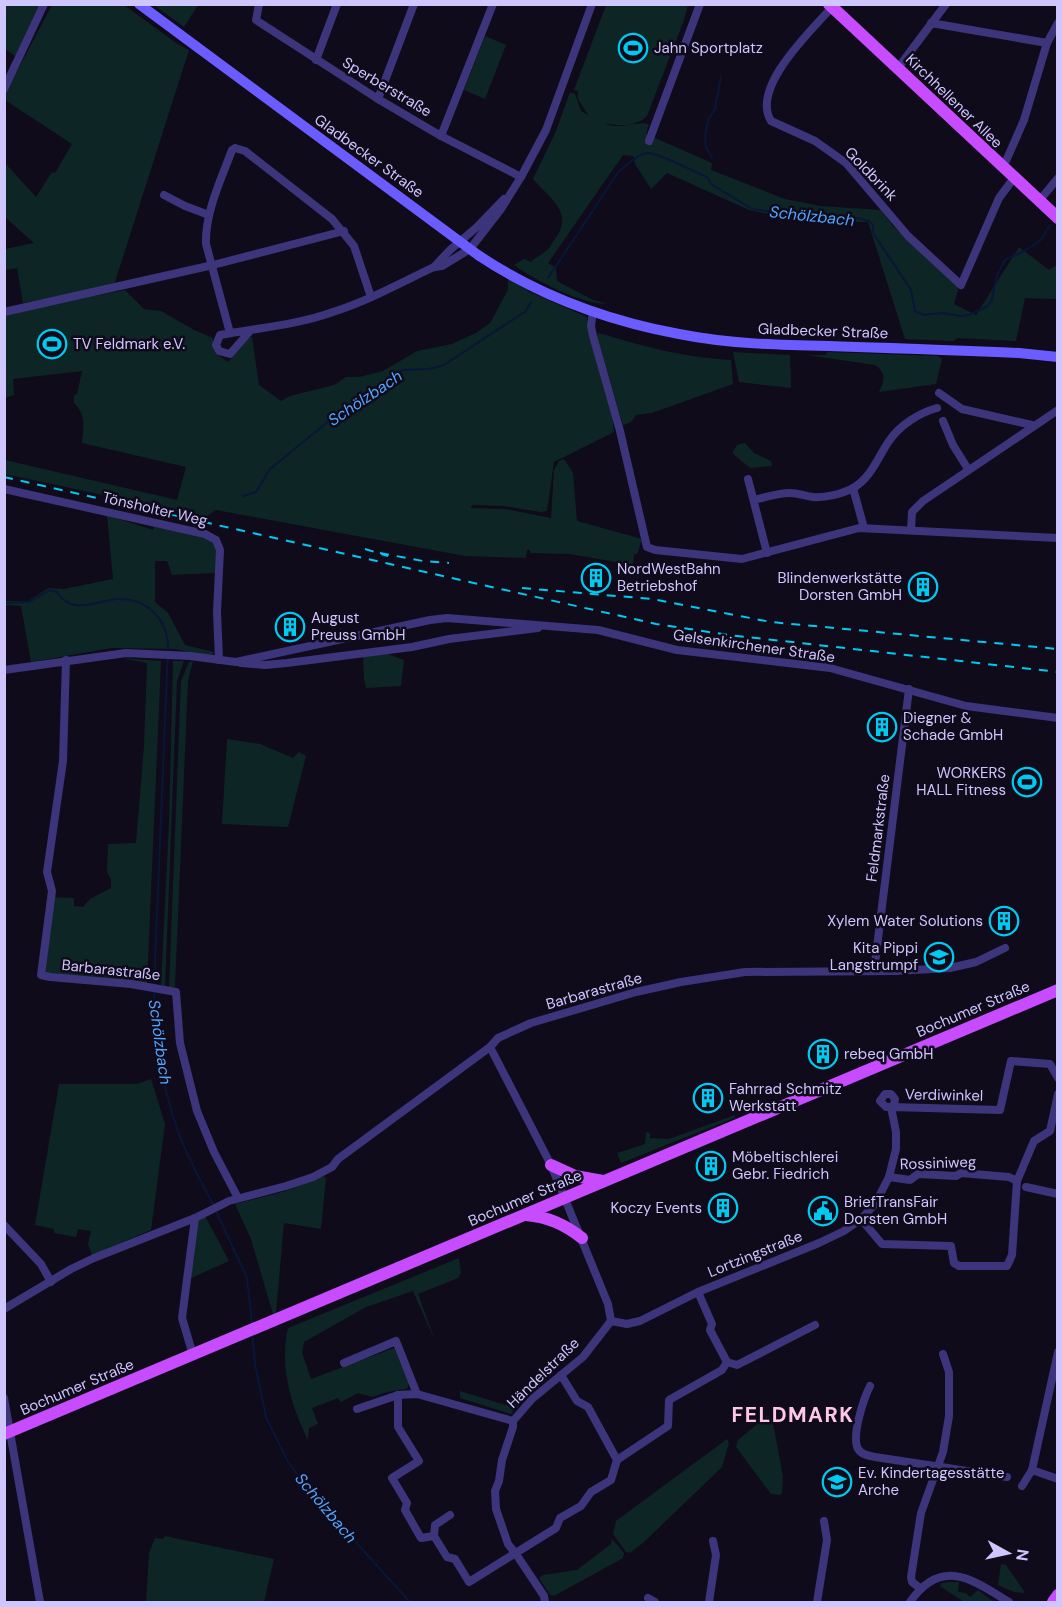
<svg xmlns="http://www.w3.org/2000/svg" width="1062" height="1607" font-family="'DM Sans',sans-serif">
<rect width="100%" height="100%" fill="#0f0b1b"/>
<g fill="#0e2525">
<polygon points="4,5 39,5 15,56 5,49"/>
<polygon points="52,5 124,5 176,43 189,50 114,285 23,303 17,268 5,270 5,249 34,243 5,217 4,162 36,197 52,172 55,173 72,144 5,100 5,94"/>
<polygon points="154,5 198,5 184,27"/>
<path d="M606 5H688L684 20 647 116C635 128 619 125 605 124 622 130 639 121 649 124L646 134 712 163 711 170 785 199 820 206 881 210 893 226 959 287 954 304 976 315 1019 247 1049 270 1057 265V299L1025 298 1016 341 958 338 953 341 905 339 868 222H839L818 224 749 210 667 173 651 189 635 164 633 156 623 155 548 263 556 268 557 281 593 300 608 304C581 304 536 281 514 265L524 259 531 262C536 257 541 255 546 251 550 248 552 243 555 239 575 213 549 198 533 179L556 131 570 92 575 94 581 111 588 115 578 99V91L574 90Z"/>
<polygon points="485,36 506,45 485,99 464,90"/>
<path d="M508 278 528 291 587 317C590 356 612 393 614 432L554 462 547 511 541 512 504 506 472 505 471 508 505 509 551 518 554 470 559 461 564 459 573 473 577 521 642 539 637 554H634L633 565 570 554 530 553V550H527L526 558 465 556 216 510 206 517 5 474V460L177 500 186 467 82 443C83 426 87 416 74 403V395L77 394 82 371 13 379 14 395 5 398V313L125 290 144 309 161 311 194 330 213 338 215 353 228 362 248 338 252 337 259 385 281 401 290 396 334 385 346 377H359L383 371 417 351 452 344 476 333 490 323 508 290Z"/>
<path d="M599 333C642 346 686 358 731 360L733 384 652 413 636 415 631 422 623 425 596 335Z"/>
<polygon points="733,352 790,355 791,388 739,382"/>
<path d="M827 352 938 356 942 359 936 384 879 392C885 381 886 372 875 365L807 355H826Z"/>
<polygon points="745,443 754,453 771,461 772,466 750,468 732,453 737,445"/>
<polygon points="107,515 153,530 154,527 205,536 217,545 217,571 213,573 172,575 167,561 155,561 155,602 168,613 185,645 214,652 211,657 175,649 112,648 31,662 21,606 5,605 4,601 28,601 49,588 64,589 113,579"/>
<polygon points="385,653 404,660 401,686 366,688 364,678 363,656"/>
<polygon points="121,658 161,661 147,984 45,973 53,897 74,898 74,906 83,907 90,899 111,888 111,880 107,872 108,844 136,843 144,746 147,663"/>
<polygon points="173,661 184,661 177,681 165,986 161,985 169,823"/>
<polygon points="193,661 188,681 175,987 169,987 181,681 189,662"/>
<polygon points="227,739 260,744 293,758 299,752 306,756 288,827 222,824"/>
<polygon points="151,1079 165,1124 151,1230 92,1255 88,1244 91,1231 78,1229 76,1237 54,1233 54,1229 35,1225 59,1084 137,1084"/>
<polygon points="735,1115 734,1118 621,1163 617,1153 645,1144 646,1132 650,1133 650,1138 669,1139"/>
<polygon points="323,1176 326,1178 321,1229 284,1223 276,1313 273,1314 251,1239 235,1204 286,1191"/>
<polygon points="205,1216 229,1261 189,1279 197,1220"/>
<path d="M459 1258 461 1273 458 1278 418 1294 436 1343 413 1291 366 1307 304 1342 302 1353 311 1379 394 1348 409 1384 407 1389 387 1392 372 1397 358 1393 341 1402 338 1398 312 1408 318 1424 309 1428 308 1440C291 1406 279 1366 288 1328Z"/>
<polygon points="546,1372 550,1377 530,1393 511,1414 460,1398 460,1391 509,1406"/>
<polygon points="767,1416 772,1418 783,1476 782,1493 780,1495 771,1494 736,1447 738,1440"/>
<polygon points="727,1439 729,1443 722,1467 644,1542 630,1553 626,1552 613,1534 616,1521"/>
<polygon points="165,1536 274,1559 264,1602 146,1602 149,1553 155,1538 163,1539"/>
<polygon points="612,1539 624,1553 623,1558 554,1596 550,1595 539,1578 543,1575 577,1570 611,1544"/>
<polygon points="1001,1564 1006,1565 1024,1591 1024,1593 1014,1592 998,1585"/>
<polygon points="948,1582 959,1582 958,1592 966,1593 970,1597 978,1590 994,1602 964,1602 940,1586 942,1583"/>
</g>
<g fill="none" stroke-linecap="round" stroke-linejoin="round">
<g stroke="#081637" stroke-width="2">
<polyline points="712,158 706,147 705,137 708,120 715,109 721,77"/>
<path d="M548 278 619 171C627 165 636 155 646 153 656 151 696 173 707 177L711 184 752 209 833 221 844 218H858L869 221 873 225V233L911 290 915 311 924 315 942 313 961 316 969 315 988 306 992 299 997 275 1005 260 1024 251 1040 241 1050 225"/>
<polyline points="243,496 256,492 270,469 335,416 403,370 429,369 444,365 526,311 531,302"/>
<path d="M4 603 29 602 50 590 57 592C62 599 67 604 76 605 89 607 104 600 117 599 147 598 168 619 168 648L154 986"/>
<path d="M154 992C154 1039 162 1086 178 1131 187 1157 201 1182 214 1206"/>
<polyline points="216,1211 247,1278 252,1324"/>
<polyline points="252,1333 255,1364 266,1417 288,1462 313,1495 410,1602"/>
</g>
<g stroke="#3c357b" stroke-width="8">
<polyline points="259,4 256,20 378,99 441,136 521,177"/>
<path d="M833 6C813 29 750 87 771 121L815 141 846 163 908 236 961 285 999 198 1014 178"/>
<polyline points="931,23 1047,43"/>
<polyline points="316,60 337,4"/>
<polyline points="898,68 946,4"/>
<polyline points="4,89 44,4"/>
<polyline points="378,99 414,4"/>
<polyline points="441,136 493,4"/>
<polyline points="649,141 700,4"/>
<polyline points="1006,161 1024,120 1047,43 1058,23"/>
<polyline points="164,195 185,206 209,215"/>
<polyline points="1039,201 1058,178"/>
<polyline points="434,267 450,250 477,227 504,199"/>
<polyline points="593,311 591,326 593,336 620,431 647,547 655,550 742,559 859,528 1058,538"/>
<polyline points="4,312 213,265 344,231"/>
<path d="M250 331 230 354 219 351 216 345 220 335C257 328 297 325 333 312 368 301 400 283 434 267L442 266 470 249 501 209 521 177 546 130 592 4"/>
<path d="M230 333 206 244C205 212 221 180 232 150L235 148 245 151 332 219 354 246 371 297"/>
<polyline points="939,393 962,409 1032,425"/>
<polyline points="943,421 953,445 968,469"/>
<polyline points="748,479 767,553"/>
<polyline points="853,488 864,528"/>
<polyline points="4,489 205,534 216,540 220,550 217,612 219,660"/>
<path d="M754 500C766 497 778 493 790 493 798 493 805 496 813 497 825 498 842 494 853 488 871 478 878 457 889 441 900 425 919 413 937 408"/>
<polyline points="911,530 912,512 923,501 1058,410"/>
<polyline points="66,660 63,761 47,872 52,891 41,975 50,977 131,984 176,992 180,1043 197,1111 214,1152 238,1198"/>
<polyline points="241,663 265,665 287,663 412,647 449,639 538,628"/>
<polyline points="4,670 126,653 190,656 236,662 430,620 447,618 598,630 677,650 830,668 966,706 1058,718"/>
<polyline points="874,971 909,689"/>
<polyline points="490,1047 551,1165 608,1304 611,1321 583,1357 532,1399 513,1421 513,1427 502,1460 499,1481 495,1491 496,1509 508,1544 516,1554 544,1596 545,1602"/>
<polyline points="889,1177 910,1180 918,1174 956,1176 961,1173 1009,1177 1017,1181"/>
<polyline points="1026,1187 1058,1194"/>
<polyline points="861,1219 882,1244 951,1246 954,1263 959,1266 1007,1266 1012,1255 1017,1181 1034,1141 1050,1131 1058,1094"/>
<polyline points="4,1225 41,1264 51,1282"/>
<polyline points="4,1309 71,1269 94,1258 195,1218 229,1201 286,1186 313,1177 332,1167 338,1159 490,1047 498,1038 531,1023 636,992 681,982 745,972 896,971 950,968 976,962 1005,948"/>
<polyline points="611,1321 627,1324 640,1321 698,1292 819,1243 844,1231 861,1219 875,1204 889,1177 896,1149 896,1132 891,1107 894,1105 895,1099 891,1094 885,1094 880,1101 886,1107 891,1107 1000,1110 1011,1061 1050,1064 1058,1078"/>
<polyline points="1058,1352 1032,1470 1058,1479"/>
<polyline points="193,1355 182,1318 195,1218"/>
<polyline points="727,1362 737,1365 815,1325"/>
<polyline points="344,1363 396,1341 417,1394"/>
<path d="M870 1386C864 1398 851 1436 858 1449 862 1455 869 1456 875 1457L1007 1477"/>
<polyline points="398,1395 398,1427 419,1461 392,1478 407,1503 405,1510 421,1538 434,1536 447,1557 455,1559 469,1582 556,1528 560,1518 581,1506 591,1492 611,1480 617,1460 588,1407 577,1401 561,1375"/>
<polyline points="4,1398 40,1602"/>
<polyline points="357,1409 398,1395 417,1394 513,1421"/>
<polyline points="617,1460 668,1426 669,1400 722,1370 727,1362 710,1330 712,1324 698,1292"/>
<polyline points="1022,1486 1032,1470"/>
<polyline points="434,1536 435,1525 450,1515"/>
<polyline points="920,1588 912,1582 911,1577 921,1513 943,1452 949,1416 949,1372 943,1354"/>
<polyline points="648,1598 655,1602"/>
<polyline points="709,1602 716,1555 713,1541"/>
<polyline points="817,1602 827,1540 824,1521"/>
<path d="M910 1602C942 1556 973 1580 1009 1602"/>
</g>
<path stroke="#6a5cff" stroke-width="10" d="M139 4 478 255C538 295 609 321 679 334 729 344 779 345 829 346 892 348 956 350 1019 353L1058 357"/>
<g stroke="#c74cff" stroke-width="12">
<polyline points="829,4 1058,218"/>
<polyline points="551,1165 575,1176 603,1181"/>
<path d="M526 1215C548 1217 564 1224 582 1238"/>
<polyline points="4,1434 1058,990"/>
<polyline points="1053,1602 1058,1595"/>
</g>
<g stroke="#00caf0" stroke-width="2" stroke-dasharray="9 8" stroke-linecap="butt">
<polyline points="4,477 656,624 729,635 1058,672"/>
<polyline points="365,549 388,556"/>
<polyline points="380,553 423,561 449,563"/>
<polyline points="522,588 652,599 771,622 1058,649"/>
</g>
</g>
<defs>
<g id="stadium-ring" transform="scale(1.5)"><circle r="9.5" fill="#0f0b1b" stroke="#00caf0" stroke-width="1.5"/><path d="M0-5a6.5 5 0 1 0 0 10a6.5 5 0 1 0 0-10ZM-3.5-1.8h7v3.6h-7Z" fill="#00caf0"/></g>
<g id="building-ring" transform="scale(1.5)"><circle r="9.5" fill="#0f0b1b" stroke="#00caf0" stroke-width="1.5"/><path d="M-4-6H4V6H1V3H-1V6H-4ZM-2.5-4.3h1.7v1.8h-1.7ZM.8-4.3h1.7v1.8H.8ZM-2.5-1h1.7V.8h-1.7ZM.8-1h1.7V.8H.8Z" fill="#00caf0"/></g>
<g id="school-ring" transform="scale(1.5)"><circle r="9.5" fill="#0f0b1b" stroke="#00caf0" stroke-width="1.5"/><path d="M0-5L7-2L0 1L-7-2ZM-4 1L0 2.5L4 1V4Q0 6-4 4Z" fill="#00caf0"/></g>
<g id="civic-ring" transform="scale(1.5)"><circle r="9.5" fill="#0f0b1b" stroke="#00caf0" stroke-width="1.5"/><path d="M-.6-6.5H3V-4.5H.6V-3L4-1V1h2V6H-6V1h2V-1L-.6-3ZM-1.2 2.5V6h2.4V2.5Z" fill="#00caf0"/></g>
</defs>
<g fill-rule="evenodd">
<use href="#stadium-ring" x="633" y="48"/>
<use href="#stadium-ring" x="52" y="344"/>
<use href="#building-ring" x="596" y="578"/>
<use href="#building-ring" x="923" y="587"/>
<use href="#building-ring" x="290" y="627"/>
<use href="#building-ring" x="882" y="727"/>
<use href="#stadium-ring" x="1027" y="782"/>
<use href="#building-ring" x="1004" y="921"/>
<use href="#school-ring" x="939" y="957"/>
<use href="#building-ring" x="823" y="1054"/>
<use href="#building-ring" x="708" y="1098"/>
<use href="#building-ring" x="711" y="1166"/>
<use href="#building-ring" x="723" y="1208"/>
<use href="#civic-ring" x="823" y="1211"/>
<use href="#school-ring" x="837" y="1482"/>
</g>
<g text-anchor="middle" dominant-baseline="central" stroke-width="5" stroke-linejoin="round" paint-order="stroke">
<g font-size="15" fill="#cfc5ff" stroke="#0f0b1b" text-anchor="start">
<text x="654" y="48">Jahn Sportplatz</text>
<text x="73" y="344">TV Feldmark e.V.</text>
<text x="617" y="569">NordWestBahn<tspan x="617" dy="17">Betriebshof</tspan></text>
<text x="902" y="578" text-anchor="end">Blindenwerkstätte<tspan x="902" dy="17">Dorsten GmbH</tspan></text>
<text x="311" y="618">August<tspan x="311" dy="17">Preuss GmbH</tspan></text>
<text x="903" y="718">Diegner &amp;<tspan x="903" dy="17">Schade GmbH</tspan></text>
<text x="1006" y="773" text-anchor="end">WORKERS<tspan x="1006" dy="17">HALL Fitness</tspan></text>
<text x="983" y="921" text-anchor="end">Xylem Water Solutions</text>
<text x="918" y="948" text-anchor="end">Kita Pippi<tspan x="918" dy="17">Langstrumpf</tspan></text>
<text x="844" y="1054">rebeq GmbH</text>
<text x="729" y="1089">Fahrrad Schmitz<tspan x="729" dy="17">Werkstatt</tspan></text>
<text x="732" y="1157">Möbeltischlerei<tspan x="732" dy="17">Gebr. Fiedrich</tspan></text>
<text x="844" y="1202">BriefTransFair<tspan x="844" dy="17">Dorsten GmbH</tspan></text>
<text x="702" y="1208" text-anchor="end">Koczy Events</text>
<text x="858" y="1473">Ev. Kindertagesstätte<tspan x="858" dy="17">Arche</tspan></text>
</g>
<g font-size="15" fill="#cfc5ff" stroke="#0f0b1b">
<text transform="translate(387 87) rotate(31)">Sperberstraße</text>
<text transform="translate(954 101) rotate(44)">Kirchhellener Allee</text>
<text transform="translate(369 156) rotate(36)">Gladbecker Straße</text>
<text transform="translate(871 174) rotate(46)">Goldbrink</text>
<text transform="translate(823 331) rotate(2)">Gladbecker Straße</text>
<text transform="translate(155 509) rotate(13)">Tönsholter Weg</text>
<text transform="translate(754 646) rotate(8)">Gelsenkirchener Straße</text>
<text transform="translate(878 828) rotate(-83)">Feldmarkstraße</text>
<text transform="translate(111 970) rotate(6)">Barbarastraße</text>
<text transform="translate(594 991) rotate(-16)">Barbarastraße</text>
<text transform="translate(973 1009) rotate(-23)">Bochumer Straße</text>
<text transform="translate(944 1095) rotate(1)">Verdiwinkel</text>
<text transform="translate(938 1163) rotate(-2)">Rossiniweg</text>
<text transform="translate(525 1198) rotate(-23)">Bochumer Straße</text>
<text transform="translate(755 1254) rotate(-22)">Lortzingstraße</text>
<text transform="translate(543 1373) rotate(-44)">Händelstraße</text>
<text transform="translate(77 1387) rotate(-23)">Bochumer Straße</text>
</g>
<g font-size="16" font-style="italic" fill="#53a5ff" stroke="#0f0b1b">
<text transform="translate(812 216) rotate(6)">Schölzbach</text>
<text transform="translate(365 398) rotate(-34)">Schölzbach</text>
<text transform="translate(160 1042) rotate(82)">Schölzbach</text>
<text transform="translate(326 1508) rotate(50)">Schölzbach</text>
</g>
<g font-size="21" font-weight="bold" letter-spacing="1.5" fill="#ffc7e7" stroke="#0f0b1b">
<text x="793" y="1415">FELDMARK</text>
</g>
</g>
<rect width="1062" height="1607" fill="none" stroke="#cfc5ff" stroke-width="12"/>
<g transform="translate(1008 1553) rotate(98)" stroke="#0f0b1b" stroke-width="4.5" paint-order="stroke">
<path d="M0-4.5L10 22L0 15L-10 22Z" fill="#cfc5ff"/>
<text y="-9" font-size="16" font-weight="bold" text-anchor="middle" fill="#cfc5ff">N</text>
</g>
</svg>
